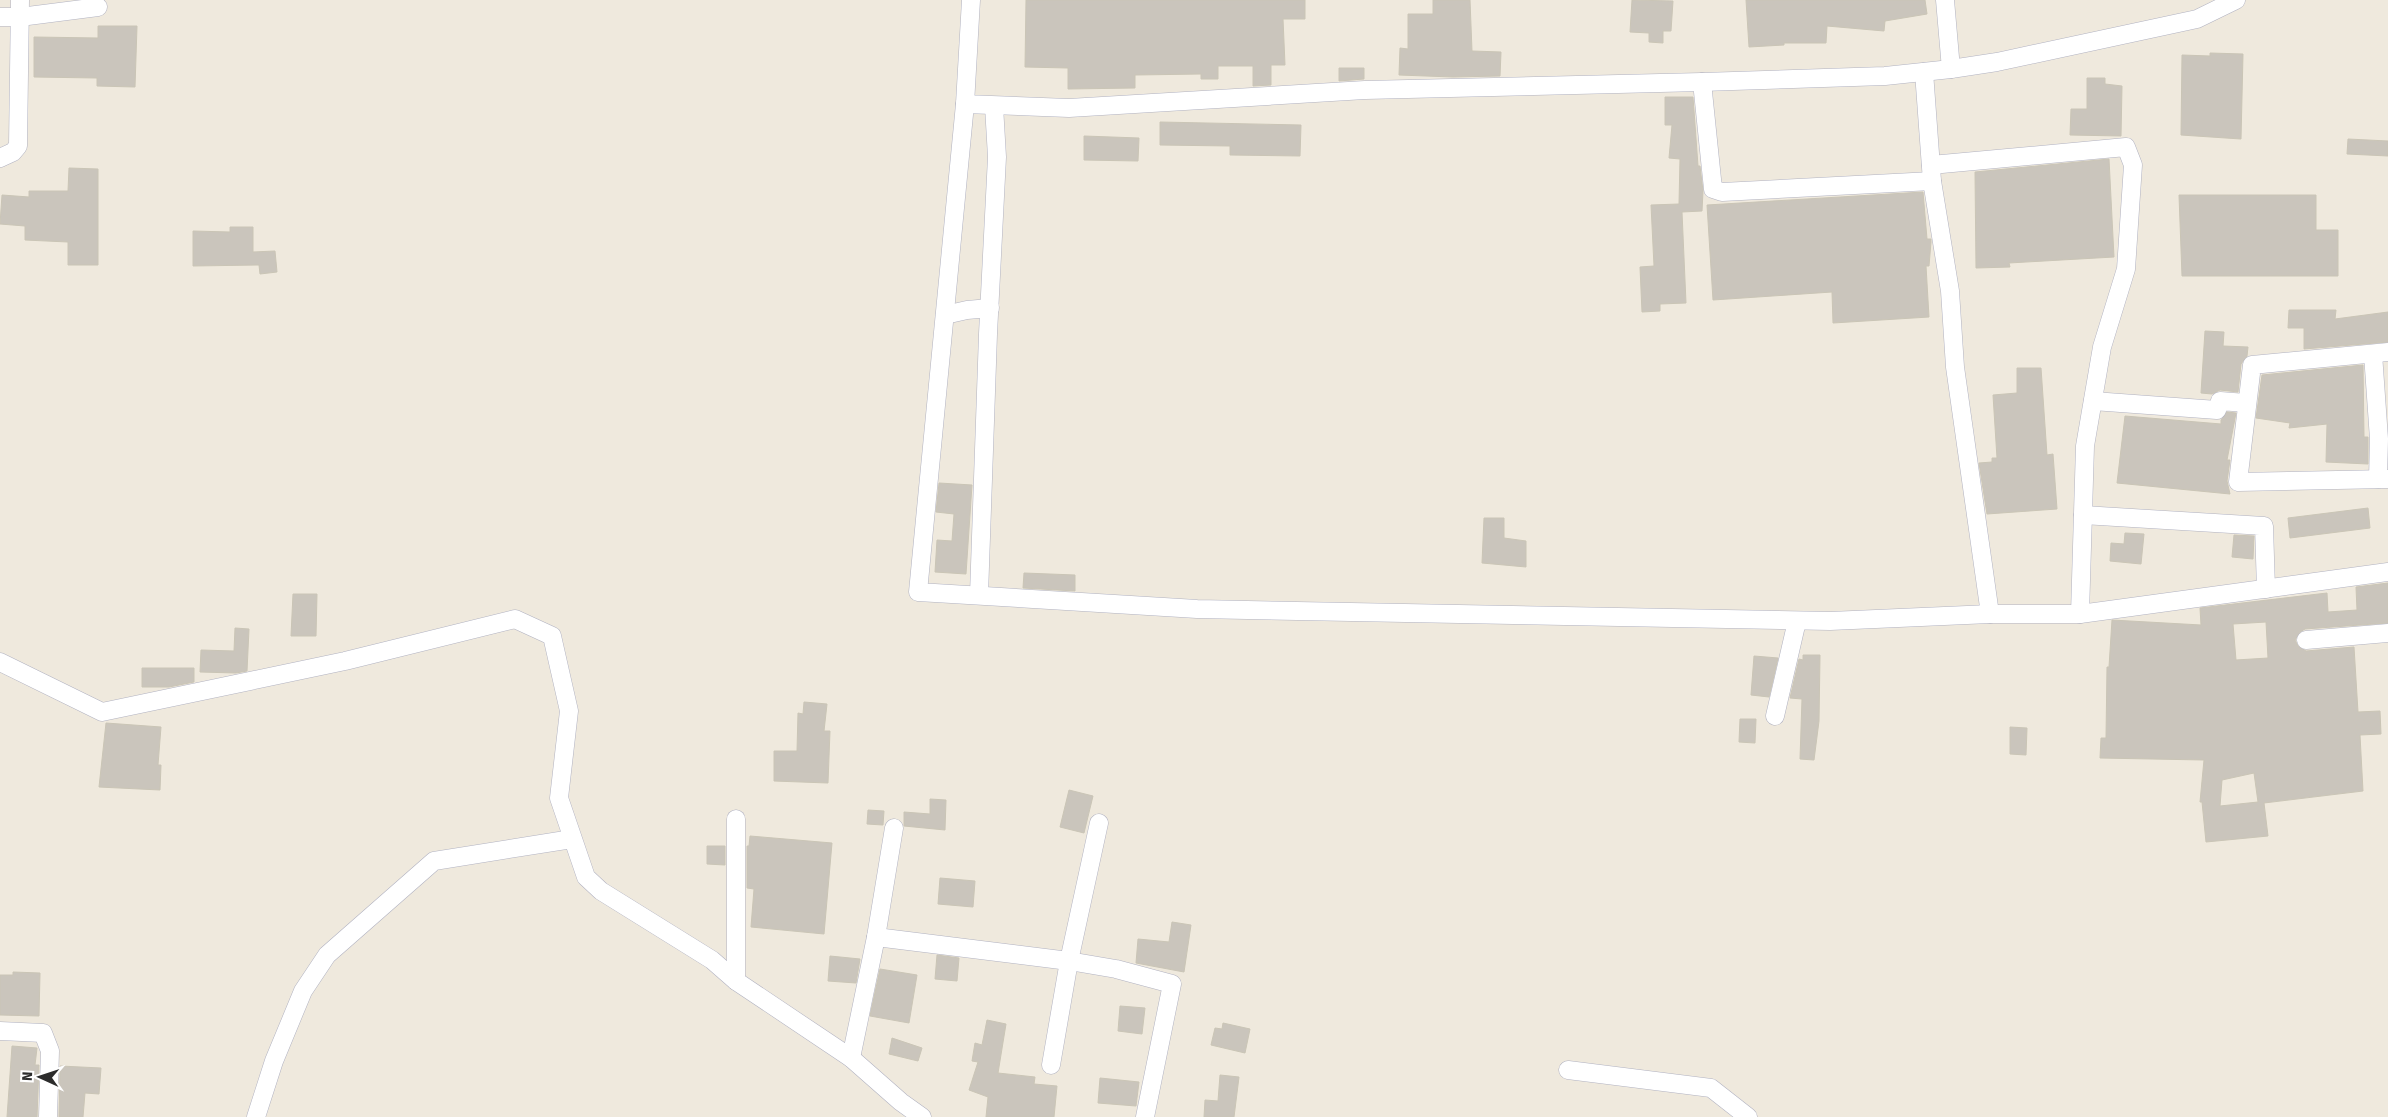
<svg xmlns="http://www.w3.org/2000/svg" width="2388" height="1117" font-family="'Fira Sans',sans-serif">
<rect width="100%" height="100%" fill="#efe9dd"/>
<g fill="#cac5bc" stroke="#cac5b6" fill-rule="evenodd">
<polygon points="1026,0 1305,0 1305,19 1283,19 1285,65 1271,65 1271,85 1253,86 1253,66 1218,66 1218,79 1201,79 1201,74 1135,75 1135,88 1068,89 1068,68 1025,67"/>
<polygon points="1433,0 1470,0 1472,51 1501,52 1500,76 1453,77 1399,75 1400,48 1408,49 1408,14 1433,14"/>
<polygon points="1632,0 1673,1 1671,31 1663,31 1663,43 1649,42 1649,33 1630,32"/>
<polygon points="1746,0 1925,0 1927,14 1885,21 1884,31 1827,26 1826,43 1784,43 1784,45 1749,47"/>
<polygon points="98,26 137,26 135,87 97,86 97,78 34,77 34,37 98,38"/>
<polygon points="2210,53 2243,54 2241,139 2181,135 2182,55 2210,56"/>
<polygon points="1339,68 1364,68 1364,79 1339,81"/>
<polygon points="2087,78 2105,78 2105,84 2122,86 2121,136 2070,135 2071,109 2087,109"/>
<polygon points="1665,97 1693,97 1698,166 1700,166 1703,191 1702,211 1682,212 1686,303 1660,304 1660,311 1642,312 1640,267 1654,266 1651,205 1679,204 1680,159 1669,158 1672,125 1665,125"/>
<polygon points="1160,122 1301,125 1300,156 1230,155 1230,146 1160,145"/>
<polygon points="1084,136 1139,138 1138,161 1084,160"/>
<polygon points="2348,139 2388,141 2388,156 2347,154"/>
<polygon points="2109,159 2114,257 2009,263 2010,267 1976,268 1975,172"/>
<polygon points="69,168 98,169 98,265 68,265 68,242 25,240 25,226 0,224 2,195 29,197 29,191 68,191"/>
<polygon points="1923,192 1927,239 1931,239 1931,242 1929,266 1926,266 1929,317 1833,323 1832,292 1713,300 1707,205"/>
<polygon points="2179,195 2316,195 2316,230 2338,230 2338,276 2182,276"/>
<polygon points="230,227 253,227 253,252 275,251 277,272 260,274 259,265 193,266 193,231 230,232"/>
<polygon points="2289,310 2336,310 2335,319 2388,312 2388,342 2304,349 2304,328 2288,328"/>
<polygon points="2205,331 2224,332 2223,346 2248,347 2247,356 2241,364 2238,392 2220,390 2212,394 2201,393"/>
<polygon points="2363,365 2364,437 2368,437 2368,464 2326,462 2327,424 2289,428 2290,423 2256,418 2262,375"/>
<polygon points="2017,368 2041,368 2047,455 2053,454 2057,509 1987,514 1979,463 1992,462 1992,458 1997,458 1993,395 2017,393"/>
<polygon points="2227,412 2236,413 2227,460 2230,460 2227,481 2230,494 2117,483 2125,416 2221,424 2221,420"/>
<polygon points="939,483 972,485 966,574 935,572 937,540 952,541 954,514 936,512"/>
<polygon points="2368,508 2370,528 2290,538 2288,518"/>
<polygon points="1484,518 1504,518 1504,538 1526,541 1526,567 1482,563"/>
<polygon points="2125,533 2144,534 2141,564 2110,561 2111,543 2124,544"/>
<polygon points="2234,535 2254,536 2253,559 2232,557"/>
<polygon points="1024,573 1075,575 1075,591 1023,588"/>
<path d="M2388 583V623L2305 629 2300 632 2295 640 2298 646 2306 651 2354 647 2358 712 2380 711 2381 734 2360 735 2363 791 2264 803 2268 836 2206 842 2202 802H2200L2204 760 2100 758 2101 738H2106L2107 667H2109L2112 620 2201 625 2200 608 2327 593 2328 612 2357 610 2356 587ZM2266 622 2268 658 2236 660 2233 624ZM2254 773 2258 802 2220 806 2222 780Z"/>
<polygon points="293,594 317,594 316,636 291,636"/>
<polygon points="235,628 249,629 247,671 236,673 200,672 201,650 234,651"/>
<polygon points="1803,655 1820,655 1819,721 1814,760 1800,759 1802,699 1790,698 1799,659 1803,660"/>
<polygon points="1754,656 1778,658 1769,697 1751,695"/>
<polygon points="142,668 194,668 194,682 169,687 142,687"/>
<polygon points="804,702 827,704 824,731 830,731 828,783 774,781 774,751 797,751 798,713 803,714"/>
<polygon points="1740,719 1756,719 1755,743 1739,742"/>
<polygon points="106,723 161,727 158,765 161,765 160,790 99,787"/>
<polygon points="2010,727 2027,728 2026,755 2010,754"/>
<polygon points="1069,790 1093,796 1084,833 1060,827"/>
<polygon points="930,799 946,800 945,830 904,826 904,812 930,814"/>
<polygon points="868,810 884,811 883,825 867,824"/>
<polygon points="750,836 832,843 824,934 751,927 754,889 747,888 747,846 749,846"/>
<polygon points="707,846 725,846 725,865 707,864"/>
<polygon points="940,878 975,881 973,907 938,904"/>
<polygon points="1172,922 1191,925 1184,972 1136,963 1138,939 1169,942"/>
<polygon points="937,955 959,958 957,981 935,979"/>
<polygon points="830,956 860,959 856,983 828,981"/>
<polygon points="880,969 917,975 909,1023 870,1016"/>
<polygon points="13,972 40,973 39,1016 0,1015 0,975 13,975"/>
<polygon points="1120,1006 1145,1008 1142,1034 1118,1031"/>
<polygon points="987,1020 1006,1024 998,1073 1035,1077 1034,1084 1057,1086 1054,1117 986,1117 988,1097 969,1090 978,1062 972,1061 975,1043 982,1045"/>
<polygon points="1223,1023 1250,1029 1245,1053 1211,1045 1215,1028 1222,1029"/>
<polygon points="892,1038 922,1048 918,1061 889,1054"/>
<polygon points="12,1046 37,1048 35,1065 39,1065 37,1117 7,1117"/>
<polygon points="60,1066 101,1068 99,1094 85,1093 83,1117 59,1117"/>
<polygon points="1220,1075 1239,1077 1234,1117 1204,1117 1205,1100 1218,1101"/>
<polygon points="1100,1078 1139,1082 1136,1106 1098,1103"/>
</g>
<g fill="none" stroke-linecap="round" stroke-linejoin="round">
<g stroke="#b1b2c1" stroke-width="19">
<g id="minor">
<polyline points="971,0 965,104 1069,108 1365,90 1702,82 1885,76 1951,69"/>
<polyline points="1945,0 1951,69 1997,62 2197,19 2236,0"/>
<polyline points="0,17 20,17 98,7"/>
<polyline points="1924,72 1932,181 1950,291 1955,367 1990,614 2080,614 2388,572"/>
<polyline points="1702,82 1713,189 1722,192 1932,181"/>
<polyline points="965,104 918,592 1197,609 1830,621 1990,614"/>
<polyline points="0,158 13,152 18,146 20,0"/>
<polyline points="1931,165 2126,147 2133,165 2126,269 2102,347 2085,446 2080,614"/>
<polyline points="945,315 967,310 990,308"/>
<polyline points="2388,352 2252,365 2238,482 2388,479"/>
<polyline points="2373,354 2379,439 2378,479"/>
<polyline points="2093,401 2217,410 2220,401 2246,403"/>
<polyline points="2083,515 2264,526 2266,589"/>
<polyline points="979,595 988,334 997,157 994,106"/>
<polyline points="2306,640 2388,633"/>
<polyline points="0,662 102,712 345,661 515,619 552,636 569,711 559,798 586,877 601,891 712,960 736,981 851,1058 901,1102 922,1117"/>
<polyline points="1775,716 1797,621"/>
<polyline points="736,819 736,981"/>
<polyline points="876,937 1069,961 1116,969 1172,984 1145,1117"/>
<polyline points="0,1031 43,1033 50,1051 48,1117"/>
<polyline points="851,1058 876,937 894,828"/>
<polyline points="1051,1065 1069,961 1099,823"/>
<polyline points="1568,1070 1711,1088 1748,1117"/>
<polyline points="256,1117 274,1061 303,991 327,955 434,861 572,839"/>
</g>
</g>
<use href="#minor" stroke="#fff" stroke-width="18"/>
</g>
<g transform="translate(40 1077) rotate(273)" stroke="#ffffff" stroke-width="4" paint-order="stroke">
<path d="M0-4L9 19L0 12L-9 19Z" fill="#2c2c2c"/>
<text y="-8" font-size="14" font-weight="bold" text-anchor="middle" fill="#2c2c2c">N</text>
</g>
</svg>
